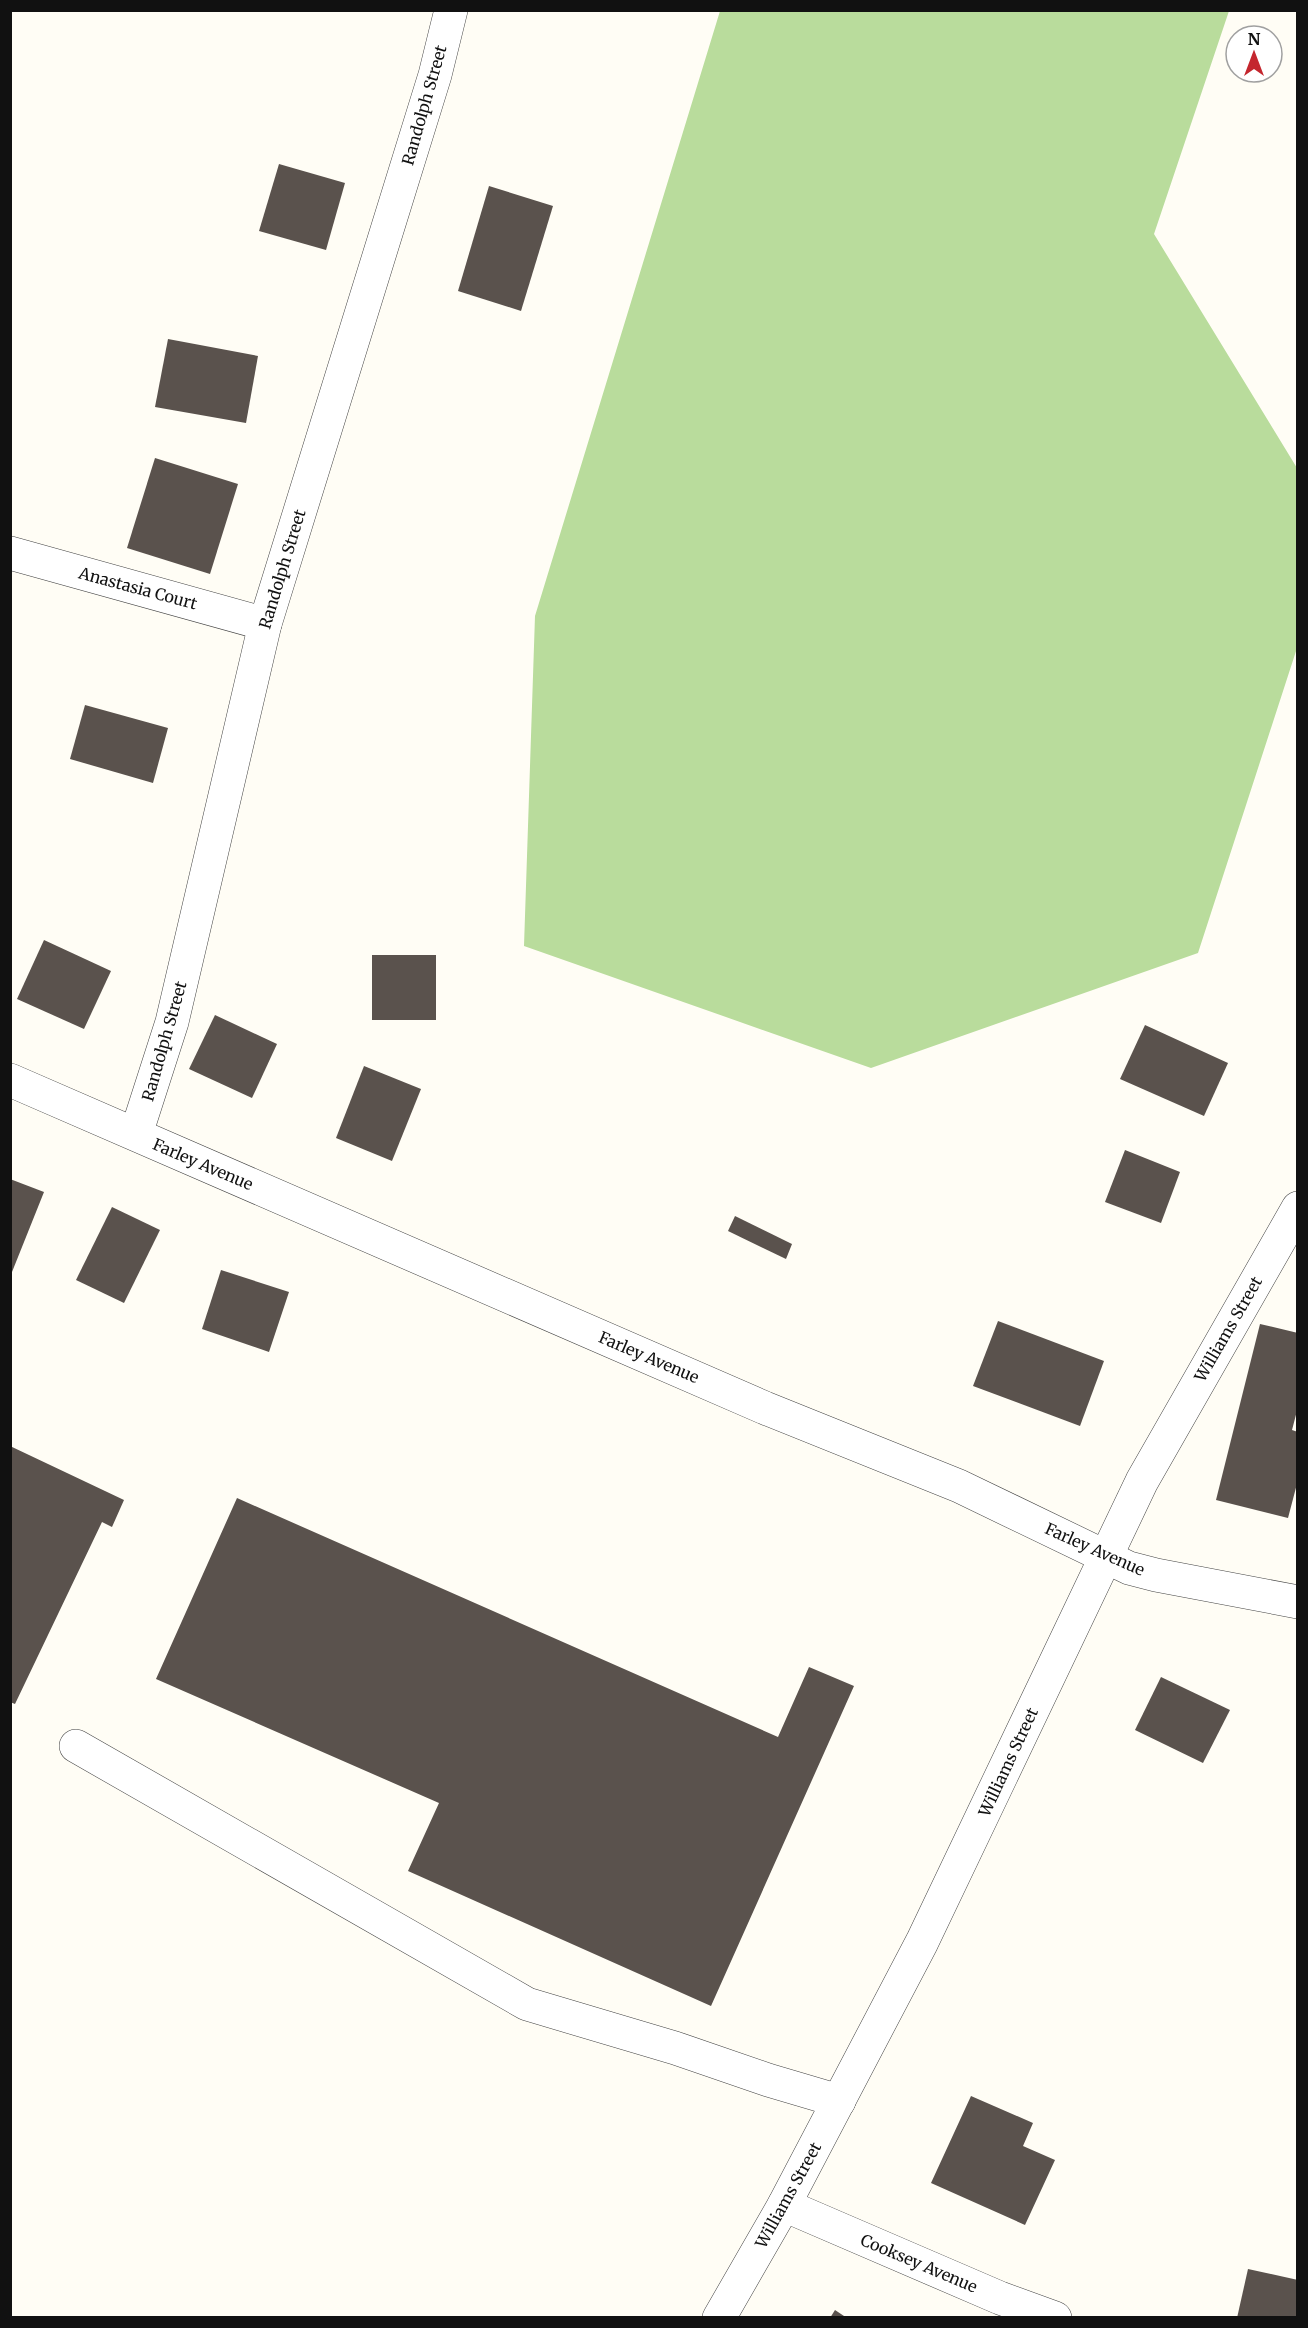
<svg xmlns="http://www.w3.org/2000/svg" width="1308" height="2328" font-family="Merriweather,serif">
<rect width="100%" height="100%" fill="#fffdf5"/>
<polygon fill="#b9dc9c" points="720,11 1229,11 1154,234 1297,468 1297,648 1198,953 871,1068 524,946 535,616"/>
<g fill="#5a524d">
<polygon points="279,164 345,183 326,250 259,231"/>
<polygon points="489,186 553,206 521,311 458,291"/>
<polygon points="168,339 258,356 246,423 155,407"/>
<polygon points="155,458 238,484 210,574 127,548"/>
<polygon points="85,705 168,728 153,783 70,759"/>
<polygon points="44,940 111,971 84,1029 17,999"/>
<rect x="372" y="955" width="64" height="65"/>
<polygon points="215,1015 277,1044 252,1098 189,1069"/>
<polygon points="1145,1025 1228,1063 1204,1116 1120,1079"/>
<polygon points="364,1066 421,1089 392,1161 336,1138"/>
<polygon points="1125,1150 1180,1172 1161,1223 1105,1202"/>
<polygon points="10,1179 44,1192 12,1272 10,1271"/>
<polygon points="112,1207 160,1230 124,1303 76,1280"/>
<polygon points="735,1216 792,1244 786,1259 728,1231"/>
<polygon points="221,1270 289,1292 269,1352 202,1329"/>
<polygon points="998,1321 1104,1361 1080,1426 973,1386"/>
<polygon points="1260,1324 1298,1333 1298,1407 1292,1430 1298,1432 1298,1480 1288,1518 1216,1500"/>
<polygon points="10,1446 124,1500 112,1527 102,1522 15,1704 10,1702"/>
<polygon points="237,1498 778,1737 809,1667 854,1686 711,2006 408,1871 439,1803 156,1679"/>
<polygon points="1161,1677 1230,1710 1203,1763 1135,1730"/>
<polygon points="971,2096 1033,2123 1023,2146 1055,2160 1025,2225 931,2183"/>
<polygon points="1248,2269 1298,2280 1298,2318 1237,2318"/>
<polygon points="835,2310 847,2318 830,2318"/>
</g>
<g fill="none" stroke-linecap="round" stroke-linejoin="round">
<g stroke="#444" stroke-width="34">
<g id="minor">
<polyline points="10,553 265,624"/>
<polyline points="10,1080 765,1408 959,1486 1129,1568 1156,1575 1298,1602"/>
<polyline points="136,1134 172,1022 265,624 435,75 451,10"/>
<polyline points="76,1746 527,2004 675,2048 768,2080 839,2101"/>
<polyline points="784,2205 1000,2298 1055,2318"/>
<polyline points="719,2318 784,2205 922,1942 1142,1481 1298,1208"/>
</g>
</g>
<use href="#minor" stroke="#fff" stroke-width="33"/>
</g>
<g text-anchor="middle" dominant-baseline="central" stroke-width="6" stroke-linejoin="round" paint-order="stroke">
<g font-size="16" fill="#111" stroke="#fff">
<text transform="translate(424 105) rotate(-74)">Randolph Street</text>
<text transform="translate(282 569) rotate(-73)">Randolph Street</text>
<text transform="translate(138 588) rotate(15)">Anastasia Court</text>
<text transform="translate(164 1041) rotate(-74)">Randolph Street</text>
<text transform="translate(203 1164) rotate(23)">Farley Avenue</text>
<text transform="translate(1228 1329) rotate(-60)">Williams Street</text>
<text transform="translate(649 1357) rotate(23)">Farley Avenue</text>
<text transform="translate(1095 1549) rotate(24)">Farley Avenue</text>
<text transform="translate(1008 1762) rotate(-65)">Williams Street</text>
<text transform="translate(788 2195) rotate(-61)">Williams Street</text>
<text transform="translate(919 2263) rotate(23)">Cooksey Avenue</text>
</g>
</g>
<rect width="1308" height="2328" fill="none" stroke="#111111" stroke-width="24"/>
<g transform="translate(1254 54)"><circle r="28" fill="#ffffff" stroke="#a0a0a0" stroke-width="1.5"/>
<path d="M0-4.5L10 22L0 15L-10 22Z" fill="#c4262e"/>
<text y="-9" font-size="16" font-weight="bold" text-anchor="middle" fill="#111111">N</text>
</g>
</svg>
